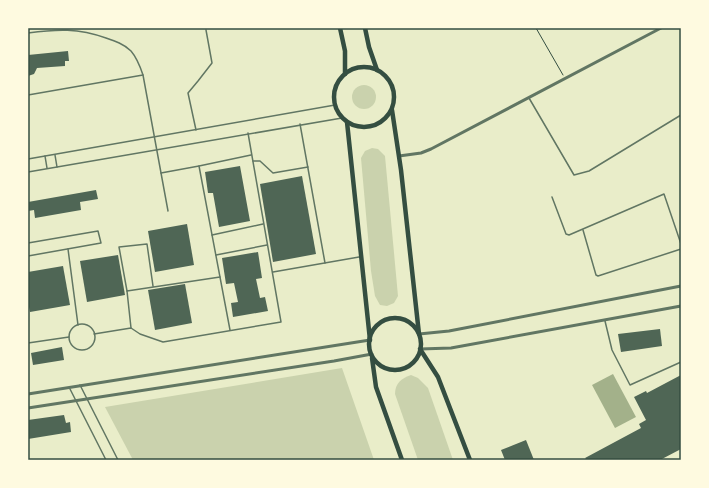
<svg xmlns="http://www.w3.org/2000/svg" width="709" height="488" font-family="'Roboto Condensed',sans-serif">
<rect width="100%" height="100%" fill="#e9edc9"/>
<g fill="#cad2ad">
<circle cx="364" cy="97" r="12"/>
<polygon points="372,148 378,149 385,156 398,296 394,303 387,306 380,305 375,296 371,271 361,158 365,151"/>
<polygon points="342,368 374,460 133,460 105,407"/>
<path d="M411 375 418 378 428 388 453 460H418L395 394C395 383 402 378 411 375Z"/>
</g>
<polygon fill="#a3b18a" points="613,374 636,417 615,428 592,385"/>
<g fill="#4f6655">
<polygon points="68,51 69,61 65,61 65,66 37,68 34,74 28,76 28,55"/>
<polygon points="240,166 250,221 219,227 213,193 208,193 205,172"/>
<polygon points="302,176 316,254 273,262 260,184"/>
<polygon points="96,190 98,199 80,202 81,210 35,218 34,210 28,211 28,202"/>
<polygon points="187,224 194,265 155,272 148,231"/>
<polygon points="258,252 262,278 256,279 260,298 265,297 268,311 233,317 231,303 238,302 234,283 226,284 222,258"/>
<polygon points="118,255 125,295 87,302 80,261"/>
<polygon points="63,266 70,305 30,312 28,302 28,272"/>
<polygon points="185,284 192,323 155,330 148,290"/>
<polygon points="660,329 662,346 621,352 618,334"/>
<polygon points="62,347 64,360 33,365 31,353"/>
<polygon points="681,375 681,449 660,460 587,460 585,458 641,428 639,424 646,420 634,397 646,391 647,393"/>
<polygon points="64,415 66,423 70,422 71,432 28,439 28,420"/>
<polygon points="526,440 534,460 505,460 501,450"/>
</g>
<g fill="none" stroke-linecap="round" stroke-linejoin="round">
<polyline stroke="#344e41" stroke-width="1" points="536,28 563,75"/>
<g stroke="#617663" stroke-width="1.5">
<path d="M28 33C57 29 78 28 106 38 115 41 124 44 131 51 137 58 140 66 143 75L168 211"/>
<polyline points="28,95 143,75"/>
<polyline points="529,98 574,175 589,171 681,115"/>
<polyline points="300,124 325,263"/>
<polyline points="196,130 188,93 198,81 212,63 206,30"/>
<polyline points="55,155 57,167"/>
<polyline points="45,156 47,168"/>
<polyline points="28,159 335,105"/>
<polyline points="253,161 260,161 273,173 308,167"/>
<polyline points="28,172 342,118"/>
<polyline points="161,173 199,166"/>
<polyline points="552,197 566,234 569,235 664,194 681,244"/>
<polyline points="583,230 596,275 598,276 681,249"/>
<polyline points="212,235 263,224"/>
<polyline points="28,243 98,231 101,243 28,256"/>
<polyline points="68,249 78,325"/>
<polyline points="216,255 267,245"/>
<polyline points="273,272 359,257"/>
<polyline points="153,286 147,244 119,247 127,291 220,277"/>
<polyline points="127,291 131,328"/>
<polyline points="605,321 612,350 630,385 681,362"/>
<circle cx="82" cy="337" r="13"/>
<polyline points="230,330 199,166 251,155"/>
<polyline points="94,334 131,328 140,334 163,342 281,322 248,133"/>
<polyline points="28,343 69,337"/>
<polyline points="80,385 118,460"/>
<polyline points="70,389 106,460"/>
</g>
<g stroke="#617663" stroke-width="3">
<polyline points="399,156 421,153 431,149 661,28"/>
<polyline points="419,334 449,331 681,286"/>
<polyline points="420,349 451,348 681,306"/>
<polyline points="28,394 370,340"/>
<polyline points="28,408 334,361 372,354"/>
</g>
<g stroke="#344e41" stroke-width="4.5">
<polyline points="340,28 345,51 345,74"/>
<polyline points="365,28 369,47 377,70"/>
<circle cx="364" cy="97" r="30"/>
<polyline points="392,110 401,170 419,334"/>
<polyline points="347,122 370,340"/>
<circle cx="395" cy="344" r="26"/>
<polyline points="420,349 438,377 470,460"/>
<polyline points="372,358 376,387 402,460"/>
</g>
</g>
<rect width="709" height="488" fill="none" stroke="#fefae0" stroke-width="58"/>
<rect x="29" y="29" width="651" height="430" fill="none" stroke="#344e41" stroke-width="1.5"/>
</svg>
